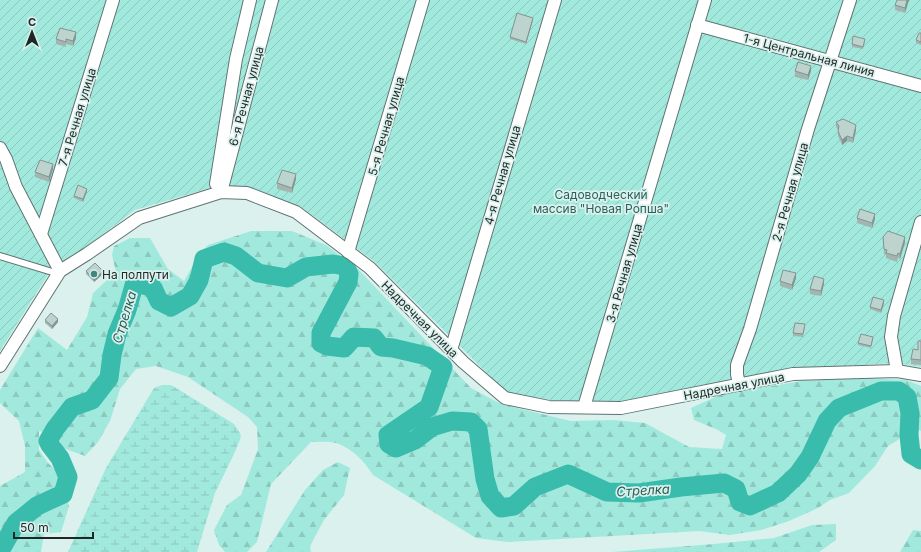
<svg xmlns="http://www.w3.org/2000/svg" width="921" height="552" font-family="Inter,sans-serif">
<defs>
<pattern id="forest-firs" width="22" height="20" patternUnits="userSpaceOnUse"><rect width="22" height="20" fill="#a2e9dd"/><path d="M5 1l3.5 6h-7zM16 11l3.5 6h-7z" fill="#8bc8be"/></pattern>
<pattern id="wetland-marsh" width="20" height="14" patternUnits="userSpaceOnUse"><rect width="20" height="14" fill="#a2e9dd"/><path d="M1 5h8M5 5V1M11 12h8M15 12V8" fill="none" stroke="#8bc8be"/></pattern>
<pattern id="garden-furrows" width="10" height="10" patternUnits="userSpaceOnUse"><rect width="10" height="10" fill="#a2e9dd"/><path d="M-1 1l2-2M0 10L10 0M9 11l2-2" fill="none" stroke="#8bc8be"/></pattern>
</defs>
<rect width="100%" height="100%" fill="#daf1ed"/>
<g fill="url(#forest-firs)">
<path d="M251 231H292L326 245 358 269 471 388 501 404 571 421 613 420 645 423 689 447 722 449 726 435 718 430 694 420 691 408 722 394 802 381 860 378 906 380 921 386V431L916 429 888 446 875 466 849 493 830 500 818 508 789 521 761 530 730 535 699 531 507 542 476 538 373 475C364 461 352 448 336 443 328 441 318 442 311 442L271 484 257 542 247 552H225L219 545 214 530 227 505 241 495 258 449 257 427 248 417 188 377 156 366 136 369 120 389 110 421 98 442 85 456 63 448 57 435 39 431V450L48 463 62 476 69 506 61 532 44 534 41 552H0V486L25 472V446L19 421 0 403V390L38 328 67 350 87 317 93 293 116 272 112 255 114 246 130 238H150L168 269 184 281 200 253 208 245Z"/>
<polygon points="338,462 350,468 344,495 324,520 310,546 311,552 266,552 305,490 323,470"/>
<polygon points="836,524 836,540 819,552 612,552 714,544 774,538 812,525"/>
<polygon points="913,530 921,531 921,552 900,552"/>
</g>
<polygon fill="url(#wetland-marsh)" points="162,385 171,385 181,391 234,424 240,433 241,437 234,454 215,493 197,552 68,552 106,468 154,388"/>
<polygon fill="url(#garden-furrows)" points="0,0 921,0 921,367 895,363 793,369 621,403 550,400 507,393 375,262 300,206 248,187 220,185 135,210 85,248 51,270 0,351"/>
<g fill="none" stroke-linecap="round" stroke-linejoin="round">
<polyline stroke="#39bcac" stroke-width="19" points="0,551 16,523 37,506 63,494 68,477 60,458 50,445 48,441 55,429 72,407 92,400 109,378 112,355 117,334 127,310 135,282 153,288 159,301 171,307 190,296 199,280 204,259 224,252 236,256 258,273 287,278 306,267 333,264 345,266 349,274 348,282 321,333 321,343 327,346 344,348 354,337 374,338 381,347 393,348 427,356 443,367 429,407 388,435 389,444 396,448 415,440 432,427 452,421 471,422 478,429 485,479 490,496 501,508 514,506 535,487 568,474 607,492 639,493 681,487 724,483 736,489 740,502 750,506 778,493 798,474 810,457 827,421 839,408 881,391 899,391 907,397 910,413 909,435 911,454 921,460"/>
<g stroke="#5f7470" stroke-width="8">
<polyline id="service" points="0,256 59,274"/>
</g>
<g stroke="#5f7470" stroke-width="14">
<g id="minor">
<polyline points="697,25 921,86"/>
<polyline points="0,148 6,159 16,187 60,271"/>
<polyline points="216,184 236,59 250,0"/>
<polyline points="221,192 272,0"/>
<polyline points="41,234 113,0"/>
<polyline points="348,252 423,0"/>
<polyline points="451,350 555,0"/>
<polyline points="0,366 60,271 87,254 139,218 221,192 247,193 296,212 370,268 463,362 505,398 549,407 621,408 793,374 897,371 921,375"/>
<polyline points="897,371 891,337 894,316 921,222"/>
<polyline points="739,385 737,374 737,365 750,329 808,129 850,0"/>
<polyline points="584,407 705,0"/>
</g>
</g>
<use href="#service" stroke="#fff" stroke-width="6"/>
<use href="#minor" stroke="#fff" stroke-width="12"/>
</g>
<g fill="#a2b5b1">
<polygon points="897,0 909,0 905,13 895,10 895,5"/>
<polygon points="533,20 526,44 510,39 510,37"/>
<polygon points="921,33 921,45 916,43 916,40"/>
<polygon points="76,38 73,46 66,44 66,47 56,44 56,39"/>
<polygon points="865,41 863,49 852,47 852,44"/>
<polygon points="795,71 811,71 808,80 795,77"/>
<polygon points="836,122 856,130 853,143 847,141 842,145 838,136 838,130 836,127"/>
<polygon points="53,169 49,182 35,177 35,172"/>
<polygon points="296,179 292,193 277,189 277,183"/>
<polygon points="87,191 83,202 74,198 74,196"/>
<polygon points="857,218 875,219 872,228 857,223"/>
<polygon points="883,237 905,242 900,259 898,258 897,262 886,258 886,255 884,254"/>
<polygon points="86,271 103,274 94,282 86,274"/>
<polygon points="796,278 792,290 780,286 780,281"/>
<polygon points="824,284 821,296 810,294 810,289"/>
<polygon points="884,303 881,313 870,309 870,307"/>
<polygon points="45,320 58,322 52,329 45,323"/>
<polygon points="805,327 803,337 793,336 793,333"/>
<polygon points="873,339 871,348 858,345 858,343"/>
<polygon points="921,341 921,365 911,364 911,359 918,350"/>
</g>
<g fill="#849490">
<polygon points="907,0 909,0 905,13 905,8"/>
<polygon points="533,18 533,20 526,44 526,42"/>
<polygon points="76,32 76,38 73,46 73,41"/>
<polygon points="811,66 811,71 808,80 808,75"/>
<polygon points="856,125 856,130 853,143 853,138"/>
<polygon points="847,136 847,141 842,145 842,140"/>
<polygon points="53,164 53,169 49,182 49,177"/>
<polygon points="296,174 296,179 292,193 292,188"/>
<polygon points="87,189 87,191 83,202 83,199"/>
<polygon points="875,214 875,219 872,228 872,223"/>
<polygon points="905,237 905,242 900,259 900,254"/>
<polygon points="103,271 103,274 94,282 94,280"/>
<polygon points="796,273 796,278 792,290 792,285"/>
<polygon points="824,279 824,284 821,296 821,291"/>
<polygon points="884,300 884,303 881,313 881,310"/>
<polygon points="58,319 58,322 52,329 52,326"/>
</g>
<g fill="#bcd3ce" stroke="#849490">
<polygon points="897,0 907,0 905,8 895,5"/>
<polygon points="517,13 533,18 526,42 510,37"/>
<polygon points="60,28 76,32 73,41 66,39 66,42 56,39"/>
<polygon points="919,33 921,33 921,42 916,40"/>
<polygon points="853,36 865,39 863,47 852,44"/>
<polygon points="798,62 811,66 808,75 795,71"/>
<polygon points="843,119 856,125 853,138 847,136 842,140 838,131 839,126 836,122"/>
<polygon points="40,160 53,164 49,177 35,172"/>
<polygon points="282,170 296,174 292,188 277,183"/>
<polygon points="78,185 87,189 83,199 74,196"/>
<polygon points="860,209 875,214 872,223 857,218"/>
<polygon points="888,231 905,237 900,254 898,253 897,256 886,253 887,250 884,249 883,237"/>
<polygon points="95,263 103,271 94,280 86,271"/>
<polygon points="783,270 796,273 792,285 780,281"/>
<polygon points="814,276 824,279 821,291 810,289"/>
<polygon points="873,297 884,300 881,310 870,307"/>
<polygon points="51,313 58,319 52,326 45,320"/>
<polygon points="795,323 805,324 803,334 793,333"/>
<polygon points="861,334 873,337 871,346 858,343"/>
<polygon points="918,341 921,341 921,360 911,359 913,349 918,350"/>
</g>
<circle fill="#41867c" stroke="#daf1ed" stroke-width="1.5" cx="94" cy="274" r="4"/>
<g text-anchor="middle" dominant-baseline="central" stroke-width="3.5" stroke-linejoin="round" paint-order="stroke">
<g font-size="12" fill="#1f2726" stroke="#daf1ed">
<text transform="translate(809 55) rotate(15)">1-я Центральная линия</text>
<text transform="translate(246 96) rotate(-75)">6-я Речная улица</text>
<text transform="translate(77 117) rotate(-73)">7-я Речная улица</text>
<text transform="translate(386 126) rotate(-74)">5-я Речная улица</text>
<text transform="translate(502 175) rotate(-74)">4-я Речная улица</text>
<text transform="translate(790 192) rotate(-74)">2-я Речная улица</text>
<text transform="translate(624 273) rotate(-74)">3-я Речная улица</text>
<text transform="translate(420 319) rotate(45)">Надречная улица</text>
<text transform="translate(734 386) rotate(-11)">Надречная улица</text>
</g>
<g font-size="12" fill="#2c6059" stroke="#daf1ed">
<text x="601" y="194">Садоводческий<tspan x="601" dy="14">массив "Новая Ропша"</tspan></text>
</g>
<g font-size="12" fill="#1f2726" stroke="#daf1ed" text-anchor="start">
<text x="102" y="274">На полпути</text>
</g>
<g font-size="13" font-style="italic" fill="#285d55" stroke="#daf1ed">
<text transform="translate(124 317) rotate(-73)">Стрелка</text>
<text transform="translate(643 490) rotate(-3)">Стрелка</text>
</g>
</g>
<g transform="translate(32 32)" stroke="#daf1ed" stroke-width="3" paint-order="stroke">
<path d="M0-3L7 15L0 10L-7 15Z" fill="#1f2726"/>
<text y="-6" font-size="11" font-weight="bold" text-anchor="middle" fill="#1f2726">С</text>
</g>
<path d="M14 532v6h79v-6" fill="none" stroke="#1f2726" stroke-width="2"/>
<text x="20" y="532" font-size="12" fill="#1f2726" stroke="#daf1ed" stroke-width="3" paint-order="stroke">50 m</text>
</svg>
